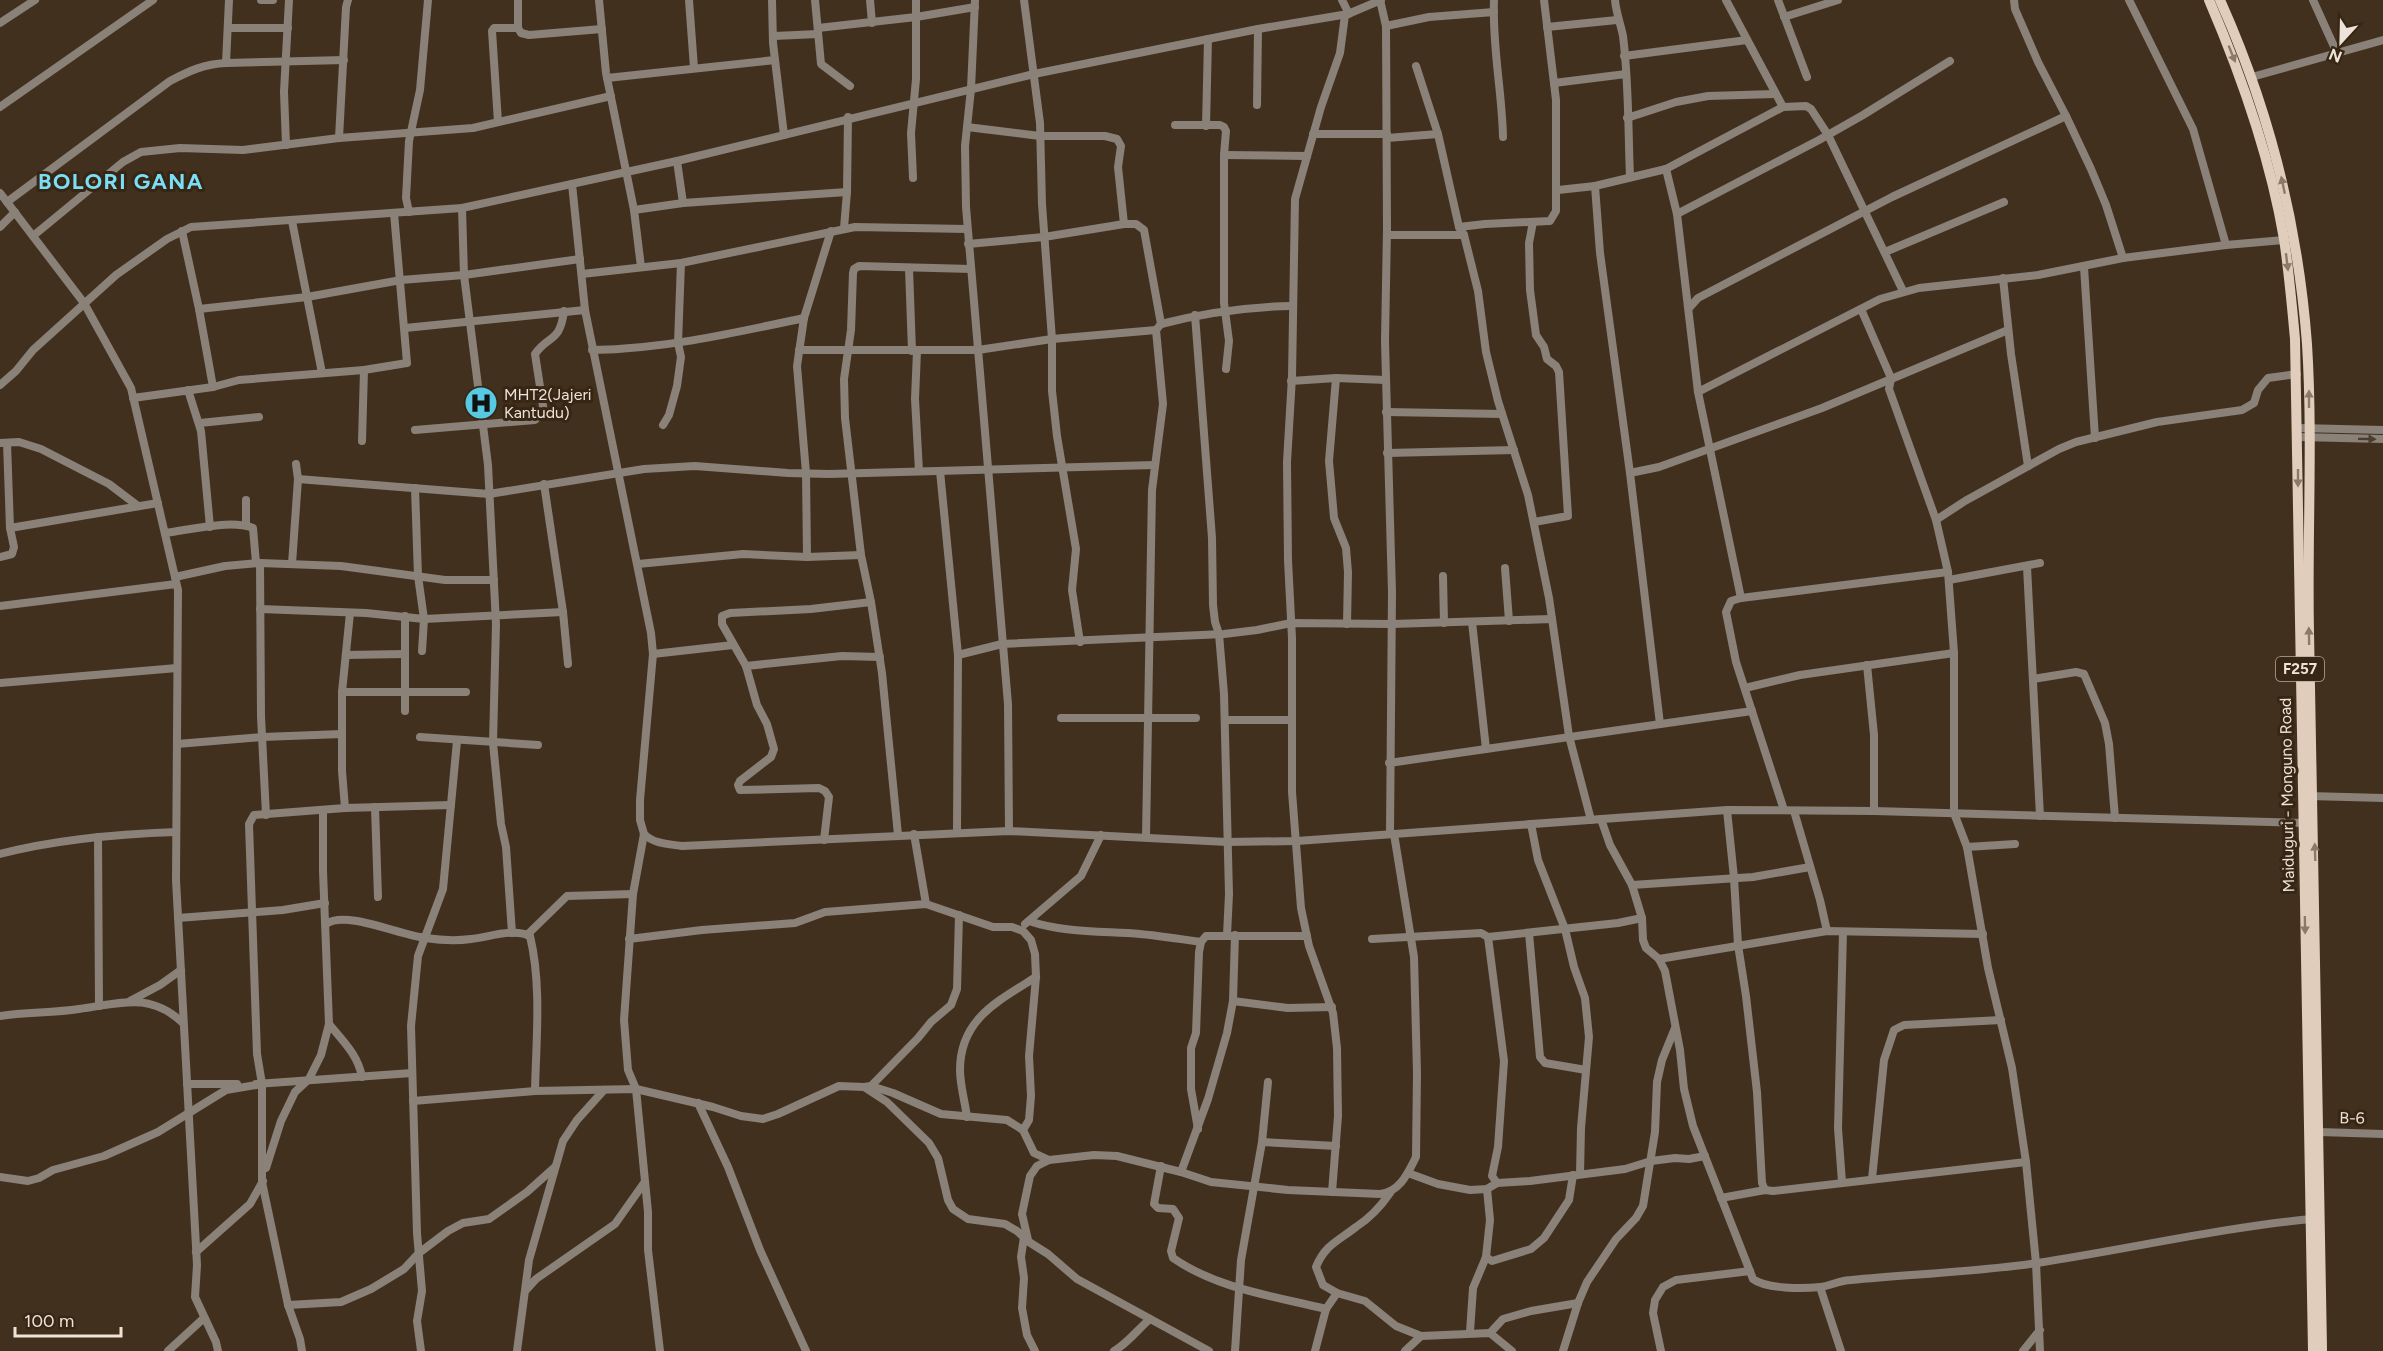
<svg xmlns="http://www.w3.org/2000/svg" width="2383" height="1351" font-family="Figtree,sans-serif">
<rect width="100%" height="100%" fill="#42301e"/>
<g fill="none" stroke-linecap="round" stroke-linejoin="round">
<g stroke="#8a8178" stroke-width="8">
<polyline points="261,0 273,0"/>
<polyline points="599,0 606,73 634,210 641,267"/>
<polyline points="689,0 694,68"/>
<polyline points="772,0 773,43 784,135"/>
<polyline points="815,0 821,64 850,86"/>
<polyline points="870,0 872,23"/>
<polyline points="975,0 971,89 965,146 966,207 1008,704 1009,831"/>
<polyline points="1024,0 1040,123 1042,204 1052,339 1052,391 1057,436 1076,549 1072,590 1080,642"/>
<polyline points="1342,0 1349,14"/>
<polyline points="1380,0 1386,26 1387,228 1385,341 1392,592 1390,834"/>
<path d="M1494 0C1492 46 1502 91 1503 137"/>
<path d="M1615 0C1616 13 1621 25 1623 36 1629 83 1628 130 1630 177"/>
<polyline points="1726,0 1783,107"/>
<polyline points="1778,0 1807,77"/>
<polyline points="2014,0 2015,9 2038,62 2066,116 2091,169 2106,205 2123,258"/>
<polyline points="2129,0 2193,129 2226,245"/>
<polyline points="2313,0 2337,53"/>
<polyline points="1784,17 1838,0"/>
<polyline points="0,23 35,0"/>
<polyline points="1386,26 1429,17 1494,12"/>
<polyline points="1547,27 1617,20"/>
<polyline points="228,28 288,28"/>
<polyline points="518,28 521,33 529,35 602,29"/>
<polyline points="818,28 916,17 975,7"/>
<polyline points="774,36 818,34"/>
<polyline points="1624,56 1747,40"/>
<polyline points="226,63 229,0"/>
<polyline points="1416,66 1438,134 1459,227 1464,235 1478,291 1486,352 1498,401 1528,495 1549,598 1569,736 1591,820"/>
<polyline points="2252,77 2383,40"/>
<polyline points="607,78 775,60"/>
<polyline points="1554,83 1626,74"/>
<polyline points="1257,105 1258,29"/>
<polyline points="0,107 153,0"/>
<polyline points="1627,118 1676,102 1708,96 1775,94"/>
<polyline points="498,122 492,31 494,28 518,28 518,0"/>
<polyline points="1175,125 1220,125 1224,127 1226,131 1224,155 1224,303 1229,341 1226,369"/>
<polyline points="1206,126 1208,39"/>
<polyline points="967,127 1040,136 1105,136 1117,139 1121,146 1118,167 1124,224"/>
<polyline points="1313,134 1387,134"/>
<polyline points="339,138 346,7 348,0"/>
<polyline points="1387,138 1438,134"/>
<polyline points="286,145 284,92 289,0"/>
<polyline points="1224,155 1307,156"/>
<polyline points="677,161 683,203"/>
<polyline points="1666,169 1677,214 1698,392 1741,598"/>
<polyline points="913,178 911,133 916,79 916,0"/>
<polyline points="572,184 585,310 651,633 653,654 640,800 640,820 644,834 633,894 624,1020 628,1070 636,1089 648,1212 648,1250 660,1351"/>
<polyline points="1595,186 1600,253 1630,473 1660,724"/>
<polyline points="1558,190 1595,186 1666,169 1783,107 1806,106 1811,109 1828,135 1903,291"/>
<polyline points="0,193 84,303 131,388 178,590 176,880 197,1265 195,1297 216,1342 218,1351"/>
<path d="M7 202 170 81C189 71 204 64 226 63L344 60"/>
<polyline points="462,208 464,275 488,465 496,624 493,743 501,824 506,847 512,933"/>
<polyline points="634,210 683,203 847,192"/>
<polyline points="409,212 406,198 409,141 420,90 428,0"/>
<polyline points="1677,214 1819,140 1863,115 1950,61"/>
<polyline points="292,221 322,373"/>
<polyline points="1533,222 1529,243 1530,290 1536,335 1544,347 1547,359 1556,366 1559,372 1568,516 1534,522"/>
<polyline points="0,227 15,212"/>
<polyline points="1459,227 1485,224 1550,221 1556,211 1556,100 1544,0"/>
<polyline points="844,228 847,192 848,117"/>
<polyline points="182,231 199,309 213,387"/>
<polyline points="1387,235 1464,235"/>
<polyline points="33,236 123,162 141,152 180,148 243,150 339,138 473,128 611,96"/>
<polyline points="968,244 1044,237 1124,224 1136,224 1144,230 1161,324 1156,330 1163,404 1152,490 1146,837"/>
<polyline points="1885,252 2004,202"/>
<polyline points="2084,267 2095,438"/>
<polyline points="909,268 912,351"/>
<polyline points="582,274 681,263 855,227 967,229"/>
<polyline points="2003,278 2011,354 2028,466"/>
<polyline points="1689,308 1698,298 1892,197 2066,116"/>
<polyline points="199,309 307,297 401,280 464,275 580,259"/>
<polyline points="1861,309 1891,378 1889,389 1936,520 1948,572 1954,653 1954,813 1967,847 1988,968 2012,1068 2026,1162 2036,1263 2040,1351"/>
<polyline points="1195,315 1212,538 1213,605 1215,622 1219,634 1224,694 1229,894 1227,935"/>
<path d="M1161 324C1204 313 1247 307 1291 306"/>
<polyline points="405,328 585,310"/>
<path d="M592 350C664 349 734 333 804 318"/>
<polyline points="799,350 978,350 1052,339 1156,330"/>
<polyline points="917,351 915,399 919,471"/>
<polyline points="1336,378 1329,461 1334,518 1346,548 1348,572 1347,624"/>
<polyline points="1291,381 1336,378 1386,380"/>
<polyline points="0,385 16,371 33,350 116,275 167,239 191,227 462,208 677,161 1034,74 1258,29 1348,14 1381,0"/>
<polyline points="188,390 201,431 210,527"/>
<polyline points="1698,392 1880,299 1919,288 2038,275 2123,258 2226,245 2284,240"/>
<polyline points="133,398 213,387 239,380 364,370 407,363 394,213"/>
<polyline points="1386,412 1502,414"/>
<polyline points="200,423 259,417"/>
<polyline points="663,425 669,415 677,386 681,357 678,343 681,263"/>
<polyline points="2299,428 2383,430"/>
<path d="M415 430 535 420 541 414 543 406 535 354C548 335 560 343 564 311"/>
<polyline points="2299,437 2383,439"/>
<polyline points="362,441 364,370"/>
<polyline points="0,443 19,442 41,449 109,484 138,506"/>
<polyline points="1387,453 1514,450"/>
<polyline points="940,471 958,655 957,832"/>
<polyline points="1630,473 1659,467 1822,408 2008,330"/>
<polyline points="298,479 489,494 644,469 695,466 788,473 829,474 1155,465"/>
<polyline points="544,484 563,612 568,664"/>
<polyline points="415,488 418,576 424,619 422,651"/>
<polyline points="1936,520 1965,501 2059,449 2076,442 2157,422 2242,410 2254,403 2258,390 2268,378 2297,374"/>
<polyline points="246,525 246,500"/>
<polyline points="10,528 158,503"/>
<path d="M165 533C189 530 231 519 253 528L256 563"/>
<polyline points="0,557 12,554 14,547 10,528 7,443"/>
<polyline points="807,557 806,473 797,366 804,318 831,231"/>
<polyline points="260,563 261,716 266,815"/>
<polyline points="292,564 298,479 296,464"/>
<polyline points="638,564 743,554 807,557 861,555"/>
<polyline points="2027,567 2040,816"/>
<polyline points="1505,568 1509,621"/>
<polyline points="1443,576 1444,623"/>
<polyline points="175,577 225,566 260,563 341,566 445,580 494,580"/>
<polyline points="1949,580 2040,563"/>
<polyline points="0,606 176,584"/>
<polyline points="260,609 366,613 424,619 563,612"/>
<polyline points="405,616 405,711"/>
<polyline points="1472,622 1486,749 1752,711"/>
<polyline points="653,654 733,645"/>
<polyline points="346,655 404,654"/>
<polyline points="958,655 1002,644 1224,634 1257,630 1291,623 1392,624 1552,619"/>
<polyline points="1867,665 1874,735 1874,811"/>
<polyline points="746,666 842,656 880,657"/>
<polyline points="2033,679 2076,672 2084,674 2105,723 2109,744 2115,818"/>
<polyline points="0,683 177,668"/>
<polyline points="1745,688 1800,675 1954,653"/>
<polyline points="342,692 466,692"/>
<polyline points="1061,718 1196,718"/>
<polyline points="1225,720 1292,720"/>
<polyline points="420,737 538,745"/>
<polyline points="177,744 262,737 342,734"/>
<polyline points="1389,763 1486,749"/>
<polyline points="2309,796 2383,798"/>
<polyline points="375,807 378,897"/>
<polyline points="345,808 342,771 342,692 350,613"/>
<polyline points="1727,810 1734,878 1738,945 1746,996 1757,1092 1762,1183 1765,1190"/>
<polyline points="1784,810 1736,662 1726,612 1731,601 1741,598 1948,572"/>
<polyline points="1794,811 1820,900 1827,931"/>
<path d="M1601 819 1610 845 1632 885 1642 918 1643 940 1646 948 1659 959 1665 971 1680 1050 1684 1089 1693 1126 1753 1279C1766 1289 1803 1289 1820 1287 1830 1286 1840 1280 1851 1280 1913 1274 1975 1272 2037 1263 2129 1249 2219 1228 2311 1219"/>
<polyline points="1531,824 1538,860 1565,929 1574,967 1585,998 1589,1037 1581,1128 1580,1174"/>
<path d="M644 834C654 844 668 844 682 846L1009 831 1227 842 1297 841 1727 810 1874 811 2304 823"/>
<polyline points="914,834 926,904"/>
<polyline points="898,835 882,673 871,602 861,555 845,418 844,379 851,330 853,273 854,269 859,266 971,269"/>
<polyline points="98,837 99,1006"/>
<polyline points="824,840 829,797 825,791 819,788 740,790 738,785 740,781 771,757 774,749 767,724 757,705 746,666 722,624 722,616 730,613 811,609 871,602"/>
<polyline points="1967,847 2015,844"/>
<path d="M0 854C57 839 117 834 176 832"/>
<polyline points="1632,885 1753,877 1810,867"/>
<polyline points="178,918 283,910 325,903"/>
<path d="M1029 921C1064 933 1104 931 1140 934 1160 936 1181 939 1201 942"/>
<path d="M326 924C346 910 399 935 425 938 439 940 457 941 471 939 489 937 514 928 530 936 542 986 536 1041 535 1091"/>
<polyline points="1025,924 1081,876 1101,835"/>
<polyline points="1529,933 1540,1057 1545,1063 1586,1070"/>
<polyline points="527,935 567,896 633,894"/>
<polyline points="1488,937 1504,1061 1498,1147 1492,1176 1497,1183"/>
<polyline points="629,939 702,930 795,923 825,912 926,904 993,927 1012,927 1023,931 1031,940 1035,954 1036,977 1029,1056 1031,1096 1029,1120 1023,1130"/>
<polyline points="1372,939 1481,933 1488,937 1618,923 1642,918"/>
<polyline points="1659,959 1827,931 1983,934"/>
<polyline points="130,1001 160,985 181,970"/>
<polyline points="1233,1001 1288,1008 1332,1007"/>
<path d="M0 1016C26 1012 53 1013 79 1009 119 1004 149 991 183 1023"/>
<path d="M329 1024C343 1041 358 1055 362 1077"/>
<polyline points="187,1084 237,1084"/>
<polyline points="256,1084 412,1073"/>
<polyline points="871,1086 918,1038 931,1022 951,1005 957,989 959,915"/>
<polyline points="864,1087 871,1086 893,1093 941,1114 1007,1120 1023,1130 1034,1153 1049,1160"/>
<polyline points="413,1101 535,1091 636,1089 713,1107 741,1116 763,1119 778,1114 839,1086 864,1087 887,1102 929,1143 938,1158 948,1200 953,1209 968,1219 1005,1224 1017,1231 1029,1242 1048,1254 1077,1279 1209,1351"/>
<polyline points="698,1103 728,1167 760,1250 806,1351"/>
<path d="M967 1117C965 1102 960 1085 960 1070 960 1019 998 1001 1036 977"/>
<polyline points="1198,1129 1191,1089 1191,1048 1196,1033 1199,952 1201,942 1206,936 1307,936"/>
<polyline points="2319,1132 2383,1134"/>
<polyline points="1262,1142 1336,1146"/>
<path d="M1161 1166 1154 1204 1158 1208 1173 1209 1179 1218 1171 1251 1173 1258C1218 1289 1273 1296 1326 1309"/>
<polyline points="266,1168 281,1121 295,1092 309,1079 321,1055 329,1024 323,871 323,810"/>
<polyline points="1181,1172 1208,1099 1227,1033 1233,1001 1235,935"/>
<polyline points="1408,1173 1438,1184 1470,1190 1487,1189 1497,1183 1530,1181 1625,1169 1651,1161 1675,1158 1689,1159 1705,1156"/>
<polyline points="0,1177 28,1181 39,1178 53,1170 104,1156 158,1132 226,1090 262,1084"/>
<polyline points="1872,1179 1884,1060 1894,1030 1904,1025 2001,1020"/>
<polyline points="1842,1182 1838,1128 1843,932"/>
<polyline points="1332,1192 1338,1116 1337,1048 1333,1013 1309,946 1301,908 1292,792 1292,638 1288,560 1287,462 1292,377 1295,199 1321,107 1340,53 1345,15"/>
<path d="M1390 1193C1381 1206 1370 1218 1356 1227 1338 1241 1325 1245 1316 1267L1323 1285 1337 1293 1365 1301 1396 1326 1421 1336"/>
<polyline points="1721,1198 1765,1190 1773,1191 2026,1162"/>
<polyline points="1024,1237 1021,1257 1024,1278 1022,1308 1027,1335 1035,1351"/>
<path d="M1028 1240 1022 1214 1030 1176 1037 1166 1049 1160 1094 1155 1117 1156 1181 1172 1211 1182 1288 1190 1380 1194C1400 1192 1408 1173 1416 1157L1417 1073 1414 957 1394 834"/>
<polyline points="196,1252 250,1204 263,1181"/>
<polyline points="1486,1257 1492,1261 1531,1249 1544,1238 1569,1200 1573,1175"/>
<polyline points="1820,1287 1841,1351"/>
<polyline points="526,1290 536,1279 615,1224 644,1183"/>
<polyline points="288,1305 341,1302 371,1289 404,1269 419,1253 448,1231 463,1223 489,1219 527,1192 555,1167"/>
<polyline points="1470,1332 1473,1288 1486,1257 1490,1220 1487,1189"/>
<polyline points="1490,1333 1503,1319 1531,1311 1578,1303"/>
<polyline points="168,1351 204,1318"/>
<polyline points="302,1351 300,1339 288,1305 262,1182 262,1084 257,1054 249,824 254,815 345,808 451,805"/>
<polyline points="421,1351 417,1321 422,1291 417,1233 411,1026 418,956 443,889 457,741"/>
<polyline points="517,1351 529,1260 563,1141 577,1120 604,1090"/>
<path d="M1114 1351C1127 1344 1138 1329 1150 1319"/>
<polyline points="1235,1351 1241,1260 1262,1142 1268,1082"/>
<polyline points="1315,1351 1326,1309 1337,1293"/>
<polyline points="1405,1351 1421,1336 1490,1333 1512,1351"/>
<polyline points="1563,1351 1578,1303 1587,1282 1616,1239 1636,1218 1643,1206 1655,1132 1657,1082 1662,1060 1675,1028"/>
<polyline points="1661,1351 1653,1313 1655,1300 1663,1287 1676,1280 1750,1271"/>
<polyline points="2023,1351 2040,1330"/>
</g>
<g stroke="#e1cdbb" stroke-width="10">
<path d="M2209 0C2242 77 2270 156 2284 239 2289 272 2292 306 2295 339L2313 1351"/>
<path d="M2220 0C2269 109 2298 224 2307 344 2313 439 2307 536 2309 632 2315 871 2319 1111 2322 1351"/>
</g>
</g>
<defs><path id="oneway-solid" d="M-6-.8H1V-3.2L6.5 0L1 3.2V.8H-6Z" transform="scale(1.5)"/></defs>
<g fill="#8c7a68">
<use href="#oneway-solid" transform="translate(2232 54) rotate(68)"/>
<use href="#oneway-solid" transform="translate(2283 185) rotate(-102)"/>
<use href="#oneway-solid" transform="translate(2287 262) rotate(83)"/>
<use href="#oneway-solid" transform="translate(2309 399) rotate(-90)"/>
<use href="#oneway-solid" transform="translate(2298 478) rotate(90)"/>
<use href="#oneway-solid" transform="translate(2309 636) rotate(-91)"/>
<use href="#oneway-solid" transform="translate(2315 852) rotate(-92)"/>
<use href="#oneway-solid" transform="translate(2305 925) rotate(89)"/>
</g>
<use fill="#4c3d2d" href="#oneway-solid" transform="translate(2367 439) rotate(1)"/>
<defs>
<g id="hospital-disc" transform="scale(1.725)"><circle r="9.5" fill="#58c9e3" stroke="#372614"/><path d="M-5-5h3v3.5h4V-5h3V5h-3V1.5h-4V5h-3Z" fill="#111"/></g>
</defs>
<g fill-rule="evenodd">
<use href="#hospital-disc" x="481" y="403"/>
</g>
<g text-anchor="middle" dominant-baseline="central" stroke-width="6" stroke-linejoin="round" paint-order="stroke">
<rect fill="#372614" stroke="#b7aa9d" stroke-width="1.5" x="2276" y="657" width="48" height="24" rx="4.5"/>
<g font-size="15" font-weight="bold" fill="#eee3d8">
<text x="2300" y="669">F257</text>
</g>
<g font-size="16" fill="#eee3d8" stroke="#372614" text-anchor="start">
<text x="504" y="394">MHT2(Jajeri<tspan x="504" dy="18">Kantudu)</tspan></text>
</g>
<g font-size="16" fill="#eee3d8" stroke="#372614">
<text transform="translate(2287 795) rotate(-91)">Maiduguri - Monguno Road</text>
<text transform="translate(2352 1118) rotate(1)">B-6</text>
</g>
<g font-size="22" font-weight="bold" letter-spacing="1.5" fill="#7adef7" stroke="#372614">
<text x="121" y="181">BOLORI GANA</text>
</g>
</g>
<g transform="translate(2341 42) rotate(202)" stroke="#372614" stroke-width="4.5" paint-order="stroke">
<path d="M0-4.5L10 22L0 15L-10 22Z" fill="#eee3d8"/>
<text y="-9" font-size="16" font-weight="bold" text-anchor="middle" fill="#eee3d8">N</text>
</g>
<path d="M15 1327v9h106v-9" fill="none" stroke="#eee3d8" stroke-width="3"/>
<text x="24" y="1327" font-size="18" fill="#eee3d8" stroke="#372614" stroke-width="4.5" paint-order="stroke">100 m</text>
</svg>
